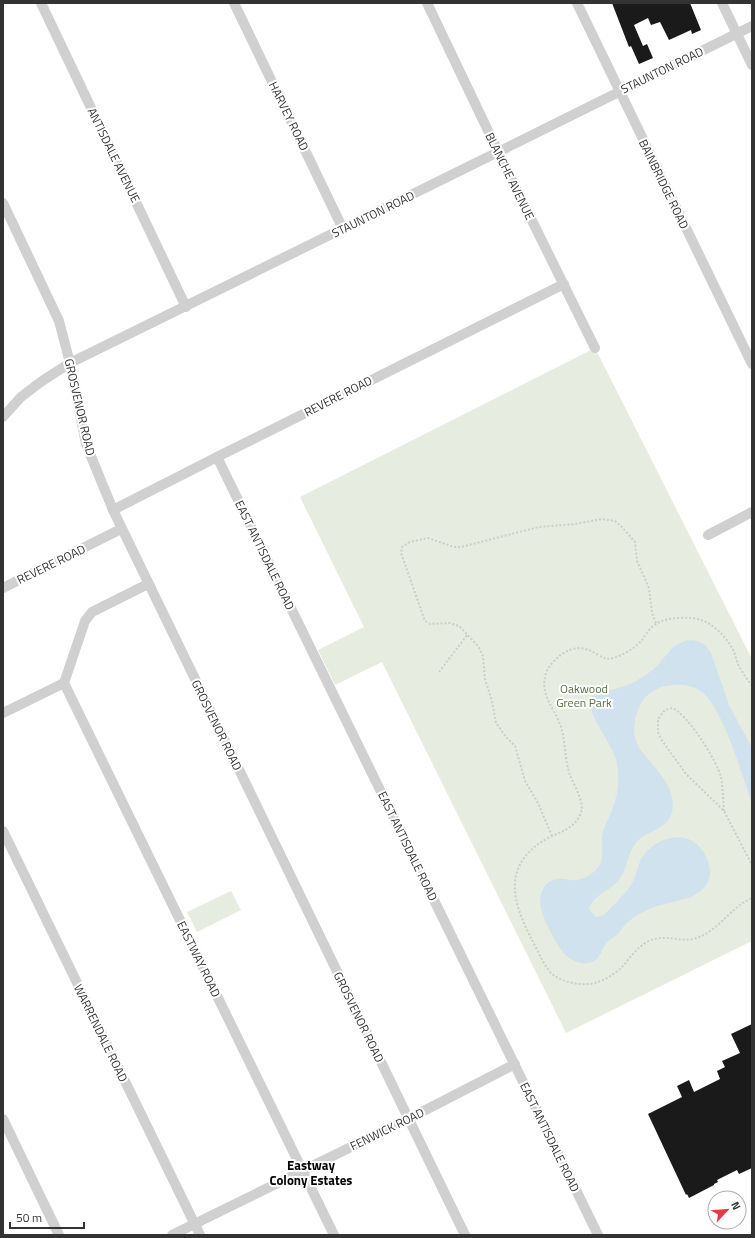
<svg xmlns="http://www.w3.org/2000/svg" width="755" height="1238" font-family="'Titillium Web',sans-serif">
<rect width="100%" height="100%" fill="#fff"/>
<g fill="#e6ecdf">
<polygon points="595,348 752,659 752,941 566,1033 382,662 335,685 318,650 364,627 300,497"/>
<polygon points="231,891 241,910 197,932 187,912"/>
</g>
<path fill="#cfe2ee" d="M691 640C701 641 706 644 711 653L729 705 752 748V803C742 775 723 708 701 691 693 685 681 684 672 685 659 686 646 693 640 705 635 716 632 728 636 740 638 750 647 757 653 765 665 778 679 799 670 817 664 830 646 831 637 842 627 852 628 870 617 882 608 892 593 895 589 909L596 917C599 916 603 916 605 914 611 908 629 890 632 883 637 875 637 865 642 858 654 838 686 828 701 849 707 855 710 865 710 874 707 901 671 900 652 908 642 912 631 918 624 926 621 928 621 931 618 934 615 937 610 939 607 942 602 948 601 957 594 961 590 963 585 964 581 963 564 959 559 947 551 933 547 925 543 917 541 908 538 896 543 881 557 879 563 878 570 881 577 880 587 878 600 870 602 859 603 850 601 841 603 832 605 824 609 818 612 810 618 796 620 779 617 763 613 743 588 718 590 698 600 690 611 691 622 687 632 684 642 678 650 672 666 661 669 642 691 640Z"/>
<g fill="#1a1a1a">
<polygon points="612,3 690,3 701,30 692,34 691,30 669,40 660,22 651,25 648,18 634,25 643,46 647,44 653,58 639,64 631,46 629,47"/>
<polygon points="752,1024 752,1168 739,1174 737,1170 717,1180 718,1182 714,1184 714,1185 689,1198 687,1194 686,1195 648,1114 682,1097 677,1086 689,1080 694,1092 720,1079 717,1071 725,1067 722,1061 740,1053 731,1034"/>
</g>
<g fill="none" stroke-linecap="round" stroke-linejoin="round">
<g stroke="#cdcdcd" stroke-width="2" stroke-dasharray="2 2" stroke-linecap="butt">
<polyline points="439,672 468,634"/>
<path d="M752 686C748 680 743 674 740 668 736 662 736 654 732 648 726 637 714 624 701 620 690 616 666 617 656 624 650 627 646 635 642 640 635 648 624 655 613 658 607 660 604 658 598 655 582 644 569 647 556 659 551 664 546 670 545 677 541 696 554 708 560 724 566 740 564 758 570 775 574 786 586 803 580 815 574 829 559 832 546 839 534 846 523 856 518 869 509 892 521 918 531 938 537 949 542 962 550 972 561 983 584 987 598 982 605 980 614 974 620 969 629 960 635 949 647 942 664 933 677 942 693 939 718 933 730 907 752 898"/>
<path d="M724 811C723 800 723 788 721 777 717 761 687 713 672 708L665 710 658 719V732L661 739 686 774 724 811 752 865"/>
<polyline points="552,836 538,803 525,781 515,746 506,737 496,723 492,701 485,679 483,656 478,646 459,626 450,623 430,624 425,621 401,553 402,547 410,542 428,538 454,547 461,547 539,527 575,524 602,519 615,521 622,527 635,542 637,561 649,588 652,613 656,623"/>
</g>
<g stroke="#d0d0d0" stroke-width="10">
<polyline points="41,3 186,307"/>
<polyline points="234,3 343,229"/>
<polyline points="427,3 503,162 595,348"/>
<polyline points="577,3 752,364"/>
<polyline points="722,3 752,65"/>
<polyline points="3,203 59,321 70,363 86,444 113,510 465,1235"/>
<polyline points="3,417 21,397 42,381 70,363 498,152 752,26"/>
<polyline points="217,457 598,1235"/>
<polyline points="113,510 217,457 564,284"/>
<polyline points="708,535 752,512"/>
<polyline points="3,588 121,529"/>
<polyline points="64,683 334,1235"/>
<polyline points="3,713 64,683 85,621 92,612 148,584"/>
<polyline points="3,831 200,1235"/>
<polyline points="3,1119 59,1235"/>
<polyline points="172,1235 408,1119 515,1064"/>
</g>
</g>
<g text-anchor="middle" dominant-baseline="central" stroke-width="4" stroke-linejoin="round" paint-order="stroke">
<g font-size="12" fill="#333" stroke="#fff">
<text transform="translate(662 70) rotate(-26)">STAUNTON ROAD</text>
<text transform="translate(289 116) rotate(64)">HARVEY ROAD</text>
<text transform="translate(114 155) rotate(64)">ANTISDALE AVENUE</text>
<text transform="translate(510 176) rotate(64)">BLANCHE AVENUE</text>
<text transform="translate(664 184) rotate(64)">BAINBRIDGE ROAD</text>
<text transform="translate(373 214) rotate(-26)">STAUNTON ROAD</text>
<text transform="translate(338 396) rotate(-27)">REVERE ROAD</text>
<text transform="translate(80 407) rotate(77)">GROSVENOR ROAD</text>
<text transform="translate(265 555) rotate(64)">EAST ANTISDALE ROAD</text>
<text transform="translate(51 564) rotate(-26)">REVERE ROAD</text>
<text transform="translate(217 725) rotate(64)">GROSVENOR ROAD</text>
<text transform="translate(408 846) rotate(64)">EAST ANTISDALE ROAD</text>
<text transform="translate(199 959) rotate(64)">EASTWAY ROAD</text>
<text transform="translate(359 1017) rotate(64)">GROSVENOR ROAD</text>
<text transform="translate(101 1033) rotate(64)">WARRENDALE ROAD</text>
<text transform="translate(387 1129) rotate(-26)">FENWICK ROAD</text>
<text transform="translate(550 1137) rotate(64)">EAST ANTISDALE ROAD</text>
</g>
<g font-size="12" fill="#56703f" stroke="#fff">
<text x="584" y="688">Oakwood<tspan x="584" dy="14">Green Park</tspan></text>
</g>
<g font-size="13" font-weight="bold" fill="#000" stroke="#fff">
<text x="311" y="1165">Eastway<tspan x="311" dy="15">Colony Estates</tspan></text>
</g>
</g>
<rect width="755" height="1238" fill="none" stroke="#333333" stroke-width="8"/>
<g transform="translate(727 1210) rotate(64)"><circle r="19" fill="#ffffff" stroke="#adadad"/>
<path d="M0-3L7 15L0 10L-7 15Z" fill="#e63946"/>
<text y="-6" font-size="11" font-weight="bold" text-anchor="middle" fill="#333333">N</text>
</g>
<path d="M10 1222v6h74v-6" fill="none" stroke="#333333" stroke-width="2"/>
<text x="16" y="1222" font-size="12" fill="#333333" stroke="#ffffff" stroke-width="3" paint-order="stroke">50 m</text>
</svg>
